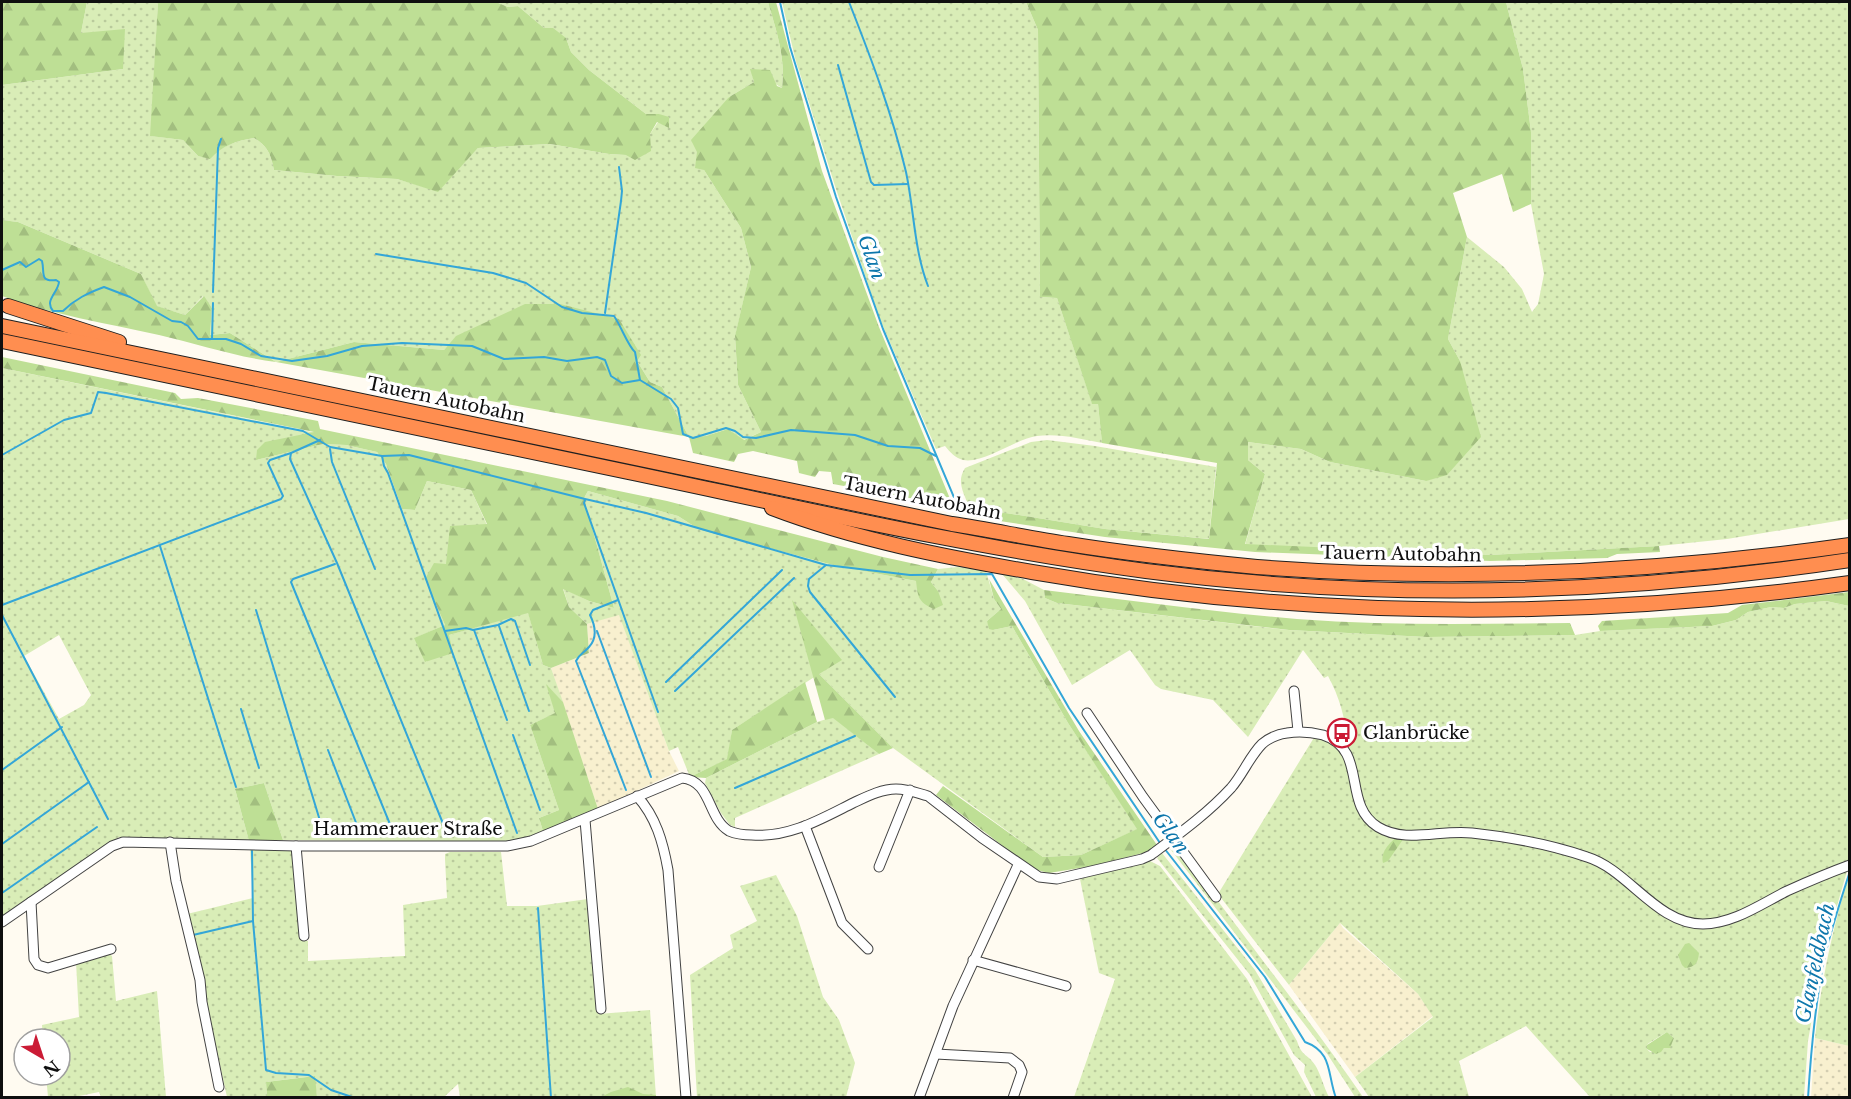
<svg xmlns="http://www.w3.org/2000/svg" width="1851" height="1099" font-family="'Libre Baskerville',serif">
<defs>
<pattern id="farmland-dots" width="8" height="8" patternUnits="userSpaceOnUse" patternTransform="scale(1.5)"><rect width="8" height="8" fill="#f8f0cf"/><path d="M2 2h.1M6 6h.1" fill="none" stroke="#d3cdb1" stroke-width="1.8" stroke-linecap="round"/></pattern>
<pattern id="grass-dots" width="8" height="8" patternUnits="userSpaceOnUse" patternTransform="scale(1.5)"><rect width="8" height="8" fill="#d9edb7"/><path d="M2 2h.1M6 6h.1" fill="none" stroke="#b9ca9c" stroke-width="1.8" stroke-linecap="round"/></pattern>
<pattern id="forest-firs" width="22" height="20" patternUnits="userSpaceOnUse" patternTransform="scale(1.5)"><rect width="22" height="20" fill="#bedf95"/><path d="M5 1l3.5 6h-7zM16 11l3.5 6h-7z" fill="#a2be7f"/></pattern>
</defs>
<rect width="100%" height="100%" fill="#fffbf1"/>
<g fill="url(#farmland-dots)">
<polygon points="619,614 669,751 679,771 598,809 551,668 589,653 587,624"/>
<polygon points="1340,923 1343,928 1418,994 1433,1016 1355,1077 1289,985"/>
<polygon points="1815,1038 1849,1046 1849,1097 1811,1097"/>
</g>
<g fill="url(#grass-dots)" fill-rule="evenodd">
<path d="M87 2H158L151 136 183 140 198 156 210 158C223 145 236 141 254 138 268 146 271 155 274 170L337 176 397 179 438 191 478 148 550 144 609 154 626 155 650 134 658 122 669 127 659 114H646L589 70 571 52 566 38 544 28 518 6 508 7 496 2H768C776 30 786 58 782 88L751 69 754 82 729 97 697 152 704 170 741 228 751 267 735 337 738 385 761 432 743 440 728 429 706 436 689 437 662 387 650 382 637 361 457 336 444 350 354 342 276 362 230 333 210 335 212 308 203 296 185 315 156 306 141 274 18 222 2 220V85L123 69 81 33Z"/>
<path d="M782 2H1026L1038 30 1040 297 1057 298 1092 403 1098 404 1102 443C1082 439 1058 433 1037 436 1015 439 984 464 963 460 955 458 950 452 945 446L936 449 879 317 835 186 795 58Z"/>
<polygon points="1506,2 1849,2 1849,519 1727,539 1659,546 1490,555 1245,545 1265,474 1248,460 1248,442 1301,449 1330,462 1426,481 1460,361 1448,339 1467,237 1504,267 1522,289 1532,312 1538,304 1544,274 1531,204 1531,132 1523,69"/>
<path d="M2 368 316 433 256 460 323 444 346 445 377 452 386 464 402 509 415 510 427 481 471 490 487 525 446 564 426 579 445 625 415 638 426 662 449 635 528 612 543 665 551 668 563 702 547 686 556 713 530 725 559 810 539 818 543 831 523 839 505 842 283 840 264 783 235 789 249 841 119 837 2 921ZM59 635 91 695 84 705 59 719 24 656Z"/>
<path d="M1047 440 1095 446 1216 467 1209 538 1211 539 1105 529 969 507C964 493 956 482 965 468L1031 442Z"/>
<polygon points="588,491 678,516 700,530 837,566 916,581 938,591 931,582 938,569 958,567 986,571 994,599 1001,609 987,621 993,630 1012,626 1068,723 1138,829 1081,855 1043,857 893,748 819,674 732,730 728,759 690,777 678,747 669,751 619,615 587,624 569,607 563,588 589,601 614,608 584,498"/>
<path d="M1002 574 1023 579 1044 590 1045 598 1057 603 1288 630 1427 637 1575 635 1600 631 1712 626 1736 620 1748 612 1771 607 1784 608 1795 604 1826 601 1849 606V864L1823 955 1808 1041 1804 1097H1590L1526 1026 1459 1061 1469 1097H1369L1355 1077 1433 1017 1418 994 1340 923 1289 985 1218 894 1315 736 1326 739 1341 751 1347 743C1346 719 1339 696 1328 676L1324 678 1303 650 1248 737 1213 700 1161 689 1155 685 1130 650 1072 685 1025 601ZM1667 1032 1674 1038 1668 1047 1650 1052 1647 1049V1045L1649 1043Z"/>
<polygon points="833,717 879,754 735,818 735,827 730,825 721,813 705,783 706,778 817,722"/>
<path d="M1174 841C1236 928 1303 1010 1363 1097H1355L1328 1055 1168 846Z"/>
<polygon points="250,848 292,849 302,941 308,941 308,961 405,956 403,905 447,898 445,859 445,854 450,852 501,852 507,906 537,906 588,899 598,1014 650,1010 656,1097 460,1097 458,1084 444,1097 317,1097 314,1076 266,1082 267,1097 227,1097 187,914 253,898"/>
<path d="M1162 853 1255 970 1297 1041C1302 1057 1308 1054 1315 1065 1320 1072 1324 1088 1329 1097H1316L1304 1072 1305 1065 1294 1055 1250 975 1157 858Z"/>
<polygon points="1150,861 1160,866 1247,979 1312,1097 1074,1097 1115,979 1099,973 1080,879"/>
<polygon points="776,875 797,916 823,997 839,1020 855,1063 846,1097 697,1097 690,975 733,948 730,935 757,921 740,886"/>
<path d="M1849 876V1046L1815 1038C1821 983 1832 929 1849 876Z"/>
<polygon points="108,953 112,956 116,1001 157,991 166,1097 101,1097 99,1092 74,1097 48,1097 46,1075 60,1075 60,1039 43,1039 42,1025 79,1017 76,962"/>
</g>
<g fill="url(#forest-firs)">
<polygon points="2,2 87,2 81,33 125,29 123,69 2,85"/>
<path d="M158 2H496L508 7 518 6 544 28H553L566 38 571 52 589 70 646 114H659L669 117V128L657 122 650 134 651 151 635 160 626 155 609 154 550 144 478 148 438 192 397 179 337 176 274 170C271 155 268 146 254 138 236 141 223 145 210 159L198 156 183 140 150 136Z"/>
<path d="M768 2H776L822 171 879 327 953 506 833 484 831 472 819 471 815 477 799 473 797 461 753 451 738 454 734 462 693 453 689 437 276 362C236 357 198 344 159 335 106 323 53 315 2 296V220L18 222 141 274 157 306 185 315 204 296 212 308 210 335 230 333 276 362 354 342 444 350 456 336 525 304H560L619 319 641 355 637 361 650 382 662 387 689 437 706 436 728 429 744 440 761 432 738 385 735 336 751 267 741 228 704 170 695 168 697 152 691 140 729 97 754 82 750 69 770 70 777 86 782 88C786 58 776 30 768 2Z"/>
<polygon points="1026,2 1506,2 1523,69 1531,132 1531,204 1513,212 1502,174 1453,193 1467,237 1448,339 1460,361 1481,437 1447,475 1426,481 1330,462 1301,449 1248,442 1248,460 1265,474 1245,544 1490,555 1659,546 1660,552 1617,554 1607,558 1490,561 1255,552 1105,537 973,517 969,507 1105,529 1209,539 1217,463 1102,443 1098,404 1092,404 1057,298 1040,297 1038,30"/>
<path d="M2 357 175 393 181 399 198 398 318 421 320 429 667 501 883 557 938 569 931 582 938 591 943 605 934 609C918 602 918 597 916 581L837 566 700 530 678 516 588 491 584 498 614 608 589 601 563 589 569 607 587 624 589 653 551 668 543 665 528 613 449 635 453 653 425 662 414 638 445 625 425 579 434 563 446 564 450 526 487 524 471 490 427 481 415 510 402 509 386 464 377 452 346 445 323 444 256 460 257 450 265 442 314 432 2 368Z"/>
<polygon points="989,579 1079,731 1157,845 1151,851 1092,866 1049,873 1033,869 936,795 943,786 1043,857 1081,855 1137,829 1068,723 1012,626 993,630 989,629 987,621 1001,609 994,599"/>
<path d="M1044 590C1128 600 1212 612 1297 619 1388 626 1479 624 1570 623L1575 635 1427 637 1289 630 1057 603 1045 598Z"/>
<polygon points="1849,592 1849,606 1826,601 1795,604 1784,608 1771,607 1748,612 1736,620 1712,626 1600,631 1598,626 1602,621 1728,613 1742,605"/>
<polygon points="792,600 842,660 819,674 893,748 879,754 833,718 825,720"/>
<polygon points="805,682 817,722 706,778 690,777 727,759 732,730"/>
<polygon points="546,684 563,702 598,809 543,831 539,818 559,810 530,725 555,713"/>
<polygon points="264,783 283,840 249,841 235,789"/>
<path d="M1396 838H1404L1388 861 1383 863C1380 853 1389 843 1396 838Z"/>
<path d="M1689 943 1699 953C1698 963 1695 967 1685 968L1682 965 1678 955 1685 944Z"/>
<polygon points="1667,1032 1674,1038 1670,1048 1664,1048 1661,1052 1656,1054 1647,1049 1647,1045"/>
<polygon points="315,1076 317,1097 267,1097 266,1082"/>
<polygon points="628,1087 643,1094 656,1095 656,1097 601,1097 611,1092"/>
</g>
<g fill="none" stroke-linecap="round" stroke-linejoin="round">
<g stroke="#33a6d8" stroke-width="2">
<polyline points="780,2 790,47 836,197 883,329 961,514"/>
<path d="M849 2C871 58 892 113 906 172 914 209 914 250 928 286"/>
<polyline points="838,65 871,182 874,185 908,184"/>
<path d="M376 254 493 273 526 283 562 307 582 313 614 316C621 326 628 346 635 352L640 380 671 399 678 408 683 434 693 438 726 428 735 431 743 437 756 438 791 430 855 435 888 446 920 448 936 456"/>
<path d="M2 270 20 262 26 267 39 259 42 261C45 273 39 282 56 280L59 282C58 293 44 300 53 311H63C75 299 88 293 104 287L130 297 172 321 181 322 188 326 198 339H226L241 344 261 356 292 361 327 356 362 346 402 343 472 346 504 359 544 357 567 361 597 357 605 360 611 376 622 383 640 380"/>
<polyline points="213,292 218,148 221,139"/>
<polyline points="605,313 621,201 622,191 619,167"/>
<polyline points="212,339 213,303"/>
<polyline points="330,449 332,462 375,569"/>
<polyline points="291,453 290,459 337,563 444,826"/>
<polyline points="2,455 64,420 91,413 98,392 106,393 303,431 330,447 382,456 409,455 585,499 646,513 826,565 910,575 992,574 1069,708 1160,843"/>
<polyline points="382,456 384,466 388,473 517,833"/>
<polyline points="585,500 584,503 658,712"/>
<polyline points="160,546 236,787"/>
<polyline points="335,564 293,579 291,582 394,834"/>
<polyline points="826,565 809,579 808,586 810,592 895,697"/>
<path d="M618 600 593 610 590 615C595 625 598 637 589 647 584 653 579 654 576 661L626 790"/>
<polyline points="2,605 281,499 283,496 268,463 270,460 291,453 320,440"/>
<polyline points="256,610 324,834"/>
<polyline points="2,615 108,819"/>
<polyline points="499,626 529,711"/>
<polyline points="474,630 507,720"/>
<polyline points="445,631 466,628 473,630 498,625 511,619 515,621 530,665"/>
<polyline points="597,631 651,777"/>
<polyline points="666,682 782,570"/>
<polyline points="675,691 794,578"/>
<polyline points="241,709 259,768"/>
<polyline points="513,735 540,810"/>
<polyline points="328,750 360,833"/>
<polyline points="2,770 62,727"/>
<polyline points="735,788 855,736"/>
<polyline points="2,844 89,782"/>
<path d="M1164 848 1265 977 1305 1042C1333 1052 1327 1074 1336 1098"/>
<polyline points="252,851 253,921 266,1070 276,1073 309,1075 331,1090 355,1098"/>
<polyline points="2,893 97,827"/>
<polyline points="538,908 551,1098"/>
<polyline points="193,935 253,921"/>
<path d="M1808 1098C1811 1050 1815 1002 1825 955 1832 927 1841 899 1850 871"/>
</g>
<g stroke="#424242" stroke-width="11">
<g id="minor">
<polyline points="1294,691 1298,731"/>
<polyline points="1087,713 1143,797 1216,897"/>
<path d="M637 796C656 817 663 842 668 870L686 1098"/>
<polyline points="585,820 601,1009"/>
<polyline points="805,826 842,923 868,949"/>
<polyline points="170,842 176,881 200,980 202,1002 219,1087"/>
<polyline points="296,846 304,936"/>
<polyline points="879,867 910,790"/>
<polyline points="31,902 34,959 38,965 48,968 111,949"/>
<path d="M2 922 112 846 123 842 296 846H507L531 841 682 778C712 781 707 818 729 831 736 834 745 835 752 835 789 838 821 819 853 803 866 797 881 789 896 789 908 789 917 793 928 796L982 838 1039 877 1057 879 1142 859 1151 855C1179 834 1207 814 1231 788 1243 774 1250 756 1262 744 1269 738 1279 734 1287 733 1299 731 1311 732 1323 735 1369 750 1341 804 1378 827 1406 844 1441 829 1472 833 1509 837 1552 845 1587 857 1629 870 1656 924 1703 924 1733 924 1761 904 1787 891 1807 882 1828 873 1850 865"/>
<polyline points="973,960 1066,986"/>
<polyline points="936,1054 1010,1058 1019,1065 1022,1072 1013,1098"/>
<polyline points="919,1098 953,1006 1018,865"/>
</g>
</g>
<g stroke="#202020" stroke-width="16">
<g id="highway">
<polyline points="8,306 119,342"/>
<path d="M2 326 952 524C991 530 1029 538 1068 544 1131 554 1194 561 1257 567 1455 582 1653 573 1850 545"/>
<path d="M2 341C210 385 419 428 628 472 800 508 972 548 1146 571 1378 601 1618 595 1850 560"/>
<path d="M772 508C856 540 945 557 1032 572 1303 619 1578 621 1850 583"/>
</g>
</g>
<use href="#minor" stroke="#fff" stroke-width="9"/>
<use href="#highway" stroke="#ff8e50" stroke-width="14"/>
</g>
<defs>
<g id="bus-ring" transform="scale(1.5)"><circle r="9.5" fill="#fff" stroke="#cb1b35" stroke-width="1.5"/><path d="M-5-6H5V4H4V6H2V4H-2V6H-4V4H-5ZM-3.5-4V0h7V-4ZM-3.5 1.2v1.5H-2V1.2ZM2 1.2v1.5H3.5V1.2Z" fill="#cb1b35"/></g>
</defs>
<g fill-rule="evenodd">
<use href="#bus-ring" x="1342" y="733"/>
</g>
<g text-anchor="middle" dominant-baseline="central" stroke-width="6" stroke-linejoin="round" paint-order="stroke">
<g font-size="18" fill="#0f0f0f" stroke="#fff">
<text transform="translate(446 400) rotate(12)">Tauern Autobahn</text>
<text transform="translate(922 498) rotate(11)">Tauern Autobahn</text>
<text transform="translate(1401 554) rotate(1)">Tauern Autobahn</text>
<text x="408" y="829">Hammerauer Straße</text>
</g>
<g font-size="18" fill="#0f0f0f" stroke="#fff" text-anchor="start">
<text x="1363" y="733">Glanbrücke</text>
</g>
<g font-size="20" font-style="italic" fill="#0e77ac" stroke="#fff">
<text transform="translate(872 257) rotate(71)">Glan</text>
<text transform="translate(1171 833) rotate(53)">Glan</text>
<text transform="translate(1815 963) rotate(-78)">Glanfeldbach</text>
</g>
</g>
<rect width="1851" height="1099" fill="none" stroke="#0f0f0f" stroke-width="6"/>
<g transform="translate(42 1057) rotate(141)"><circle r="28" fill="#ffffff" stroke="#9f9f9f" stroke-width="1.5"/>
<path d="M0-4.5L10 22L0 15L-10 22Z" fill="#cb1b35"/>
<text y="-9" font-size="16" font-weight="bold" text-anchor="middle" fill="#0f0f0f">N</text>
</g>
</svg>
